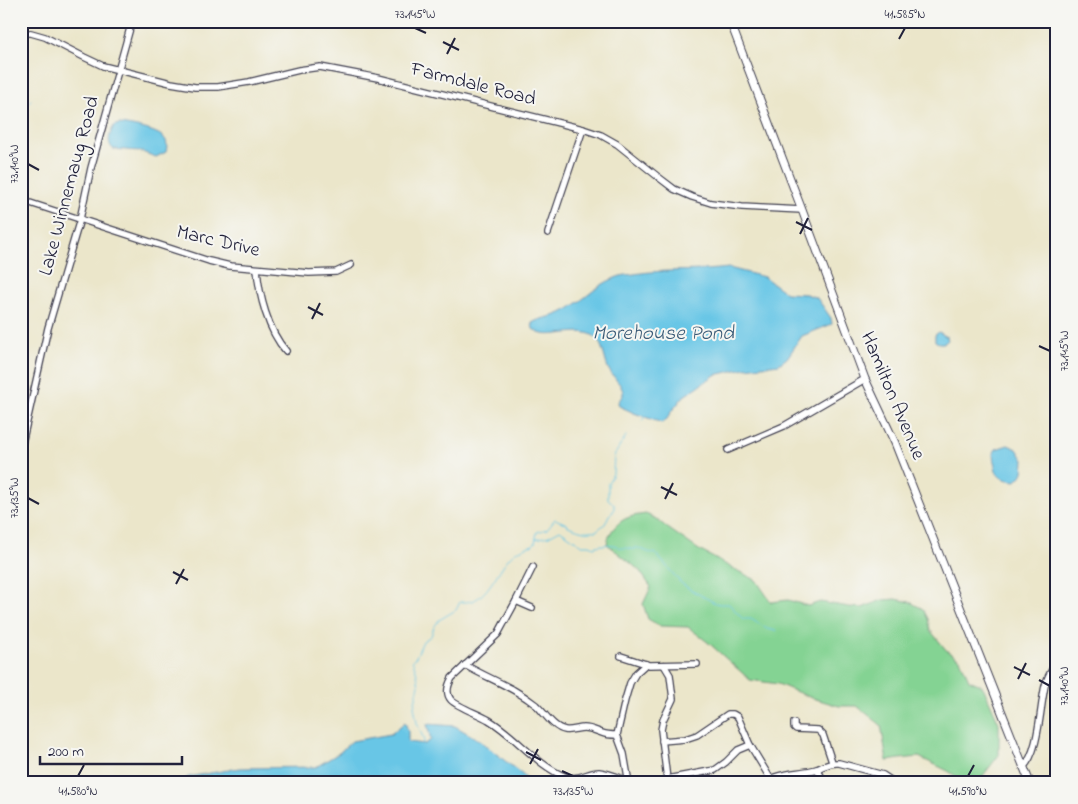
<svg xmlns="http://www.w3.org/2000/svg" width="1078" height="804" font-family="'Indie Flower',sans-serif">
<rect width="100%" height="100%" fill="#f6f6f2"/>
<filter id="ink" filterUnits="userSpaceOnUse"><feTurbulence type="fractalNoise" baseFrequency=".02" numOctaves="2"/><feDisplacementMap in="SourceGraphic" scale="10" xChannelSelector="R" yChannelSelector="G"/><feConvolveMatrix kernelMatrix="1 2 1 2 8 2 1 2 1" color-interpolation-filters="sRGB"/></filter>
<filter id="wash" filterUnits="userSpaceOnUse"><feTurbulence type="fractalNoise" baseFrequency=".0096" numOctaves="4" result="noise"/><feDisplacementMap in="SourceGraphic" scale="20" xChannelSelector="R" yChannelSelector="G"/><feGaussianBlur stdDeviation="1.12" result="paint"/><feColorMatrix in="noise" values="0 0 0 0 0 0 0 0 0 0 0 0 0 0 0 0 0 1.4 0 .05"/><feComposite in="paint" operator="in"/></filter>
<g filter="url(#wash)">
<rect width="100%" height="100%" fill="#ebe6ca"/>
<path fill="#84d393" stroke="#537a67" d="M646 514 656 519 669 529 699 550 734 569 756 580 771 602 788 600 808 606 820 602 849 607 862 608 882 600 896 599 910 602 923 609 928 619 930 630 947 651 960 659 969 680 981 685 984 689 999 723V755L982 777 968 783H966L948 771 919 757 900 759 887 761 881 725 857 706H839L809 697 778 684 750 680 710 644 688 627 660 626 648 619 643 604 651 587 639 570 607 544C608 532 619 520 630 517 635 515 641 515 646 514Z"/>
<g fill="#68c6e6" stroke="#457490">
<path d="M119 124C129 125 156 130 163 137 168 141 167 147 166 152L156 157 139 151 113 149C106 142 110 133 114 126Z"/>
<path d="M729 268 764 277 786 293 806 294 817 298 831 318 832 324 802 336 787 358 779 364 745 368 715 375 684 396 671 412 667 419 662 423 634 413 619 406 618 402 623 395V391C621 387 620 384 617 381 614 376 610 373 608 368 604 358 603 343 594 336 577 325 546 343 533 329L532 323C542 317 551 318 561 313 581 304 594 286 615 278 621 275 628 275 634 274 665 269 697 272 729 268Z"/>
<path d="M939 332 947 337 948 340C945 344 939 344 935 341V335Z"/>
<path d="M1008 445 1017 449 1024 460 1023 472 1021 476 1016 481C1009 480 1001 480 997 473 996 472 995 466 995 465 993 458 992 455 996 449Z"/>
<polygon points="405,722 408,731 408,742 425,744 431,740 427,724 455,726 479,740 524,776 529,783 179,783 188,777 239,768 316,767 339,753 352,741 391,734"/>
</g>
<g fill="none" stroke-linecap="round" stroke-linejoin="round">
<g stroke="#68c6e6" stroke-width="1">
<polyline points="21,107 23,108 31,100"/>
<polyline points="642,421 645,416"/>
<path d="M536 539 549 536 560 530 582 545H590L594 547C597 545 610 544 614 545 621 547 614 547 622 548 626 548 629 548 634 550L635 548H638L648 552 656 554 681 583 691 590 715 603 720 604H729L743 619H751L767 629 776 631"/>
<path d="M423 743 424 740 417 723 414 706 419 685 416 670 412 660 416 657 423 641 431 636 434 627 439 620 456 610 460 602C464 602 469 602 472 601 490 595 500 564 514 553 519 549 527 547 533 545L535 543 537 532 547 529 555 519 567 524 568 526C574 528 579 530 584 531 588 532 592 530 596 531L605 524 609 515 613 512 614 508V504L608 499V483L613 474 614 456 626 436"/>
</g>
</g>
</g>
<g filter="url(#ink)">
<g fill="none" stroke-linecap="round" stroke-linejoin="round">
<g stroke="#403f50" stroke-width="8">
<g id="minor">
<polyline points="21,33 31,33 45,37 84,57 103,66 171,83 195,87 218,87 249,82 299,70 320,67 378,78 583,129 601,135 617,144 657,176 674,189 692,197 711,203 742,207 802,210"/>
<polyline points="21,200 209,261 230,266 309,273 336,272 351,265"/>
<polyline points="548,233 583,129"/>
<path d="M257 269C259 295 268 331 286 351"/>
<polyline points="21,448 48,328 80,219 91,168 132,21"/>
<polyline points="728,450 784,426 865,379"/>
<path d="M533 567 516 601 498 634 452 678C448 685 445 693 451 700 458 707 479 714 489 720 516 736 536 765 566 777 578 781 588 772 599 772 609 773 620 778 629 781"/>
<polyline points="516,601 532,608"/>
<polyline points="621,656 649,665 697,664"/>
<path d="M465 665C489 679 514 687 536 705 544 712 553 728 565 730 571 731 578 728 584 728 591 728 596 731 602 733 607 735 612 735 617 735"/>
<polyline points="664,665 670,675 673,699 663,720 661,730 667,779 715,770 726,762 738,750 750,745"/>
<polyline points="794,723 794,727 796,729 818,730 823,735 832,762"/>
<polyline points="662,741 685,739 697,735 728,714 733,714 738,717 750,745 770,778"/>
<path d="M1023 767C1039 754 1040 706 1045 686 1047 677 1052 669 1057 661"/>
<polyline points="817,769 825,783"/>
<polyline points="629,783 624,754 617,735 625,700 630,683 636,673 646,664"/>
<path d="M763 783C779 772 799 774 817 769 825 766 830 762 839 763L883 775 895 783"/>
</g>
</g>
<g stroke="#403f50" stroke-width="9">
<polyline id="tertiary" points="730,21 802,210 865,379 895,443 1030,783"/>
</g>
<use href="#minor" stroke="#fff" stroke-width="5.5"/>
<use href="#tertiary" stroke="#fff" stroke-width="7"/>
</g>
</g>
<path fill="none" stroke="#22223b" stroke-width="2" d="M415 28 426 33M899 39 905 28M443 42 459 50M447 54 455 38M28 164 39 170M796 222 812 230M800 234 808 218M308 307 323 315M312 319 320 303M1039 346 1050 351M661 487 677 495M28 498 39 504M665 499 673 483M173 572 188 580M176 584 184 569M1014 667 1030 675M1018 679 1026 663M1039 680 1050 686M526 752 541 760M530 764 538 749M562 771 573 776M78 776 84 765M968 776 974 765"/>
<g text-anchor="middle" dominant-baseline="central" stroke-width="4" stroke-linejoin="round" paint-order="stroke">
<g font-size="20" fill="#22223b" stroke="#f6f6f2">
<text transform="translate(473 85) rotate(14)">Farmdale Road</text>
<text transform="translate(70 186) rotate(-75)">Lake Winnemaug Road</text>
<text transform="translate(218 242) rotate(13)">Marc Drive</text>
<text transform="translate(892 396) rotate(67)">Hamilton Avenue</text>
</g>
<g font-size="21" font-style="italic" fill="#3a5b77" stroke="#f6f6f2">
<text x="663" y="334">Morehouse Pond</text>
</g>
</g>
<rect width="1078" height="804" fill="none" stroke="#f6f6f2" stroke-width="55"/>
<path d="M40 756v8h142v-8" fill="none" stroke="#22223b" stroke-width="2.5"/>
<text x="48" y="756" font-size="15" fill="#22223b" stroke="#f6f6f2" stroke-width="4" paint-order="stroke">200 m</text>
<rect x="28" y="28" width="1022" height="748" fill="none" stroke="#22223b" stroke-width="2"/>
<g font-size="12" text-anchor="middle" fill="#22223b">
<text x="415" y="18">73.145°W</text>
<text x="905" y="18">41.585°N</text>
<text transform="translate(14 164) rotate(-90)" y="4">73.140°W</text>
<text transform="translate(1064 351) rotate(-90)" y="4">73.145°W</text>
<text transform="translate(14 498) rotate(-90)" y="4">73.135°W</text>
<text transform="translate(1064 686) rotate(-90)" y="4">73.140°W</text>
<text x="78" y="795">41.580°N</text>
<text x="573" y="795">73.135°W</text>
<text x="968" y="795">41.590°N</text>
</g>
</svg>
